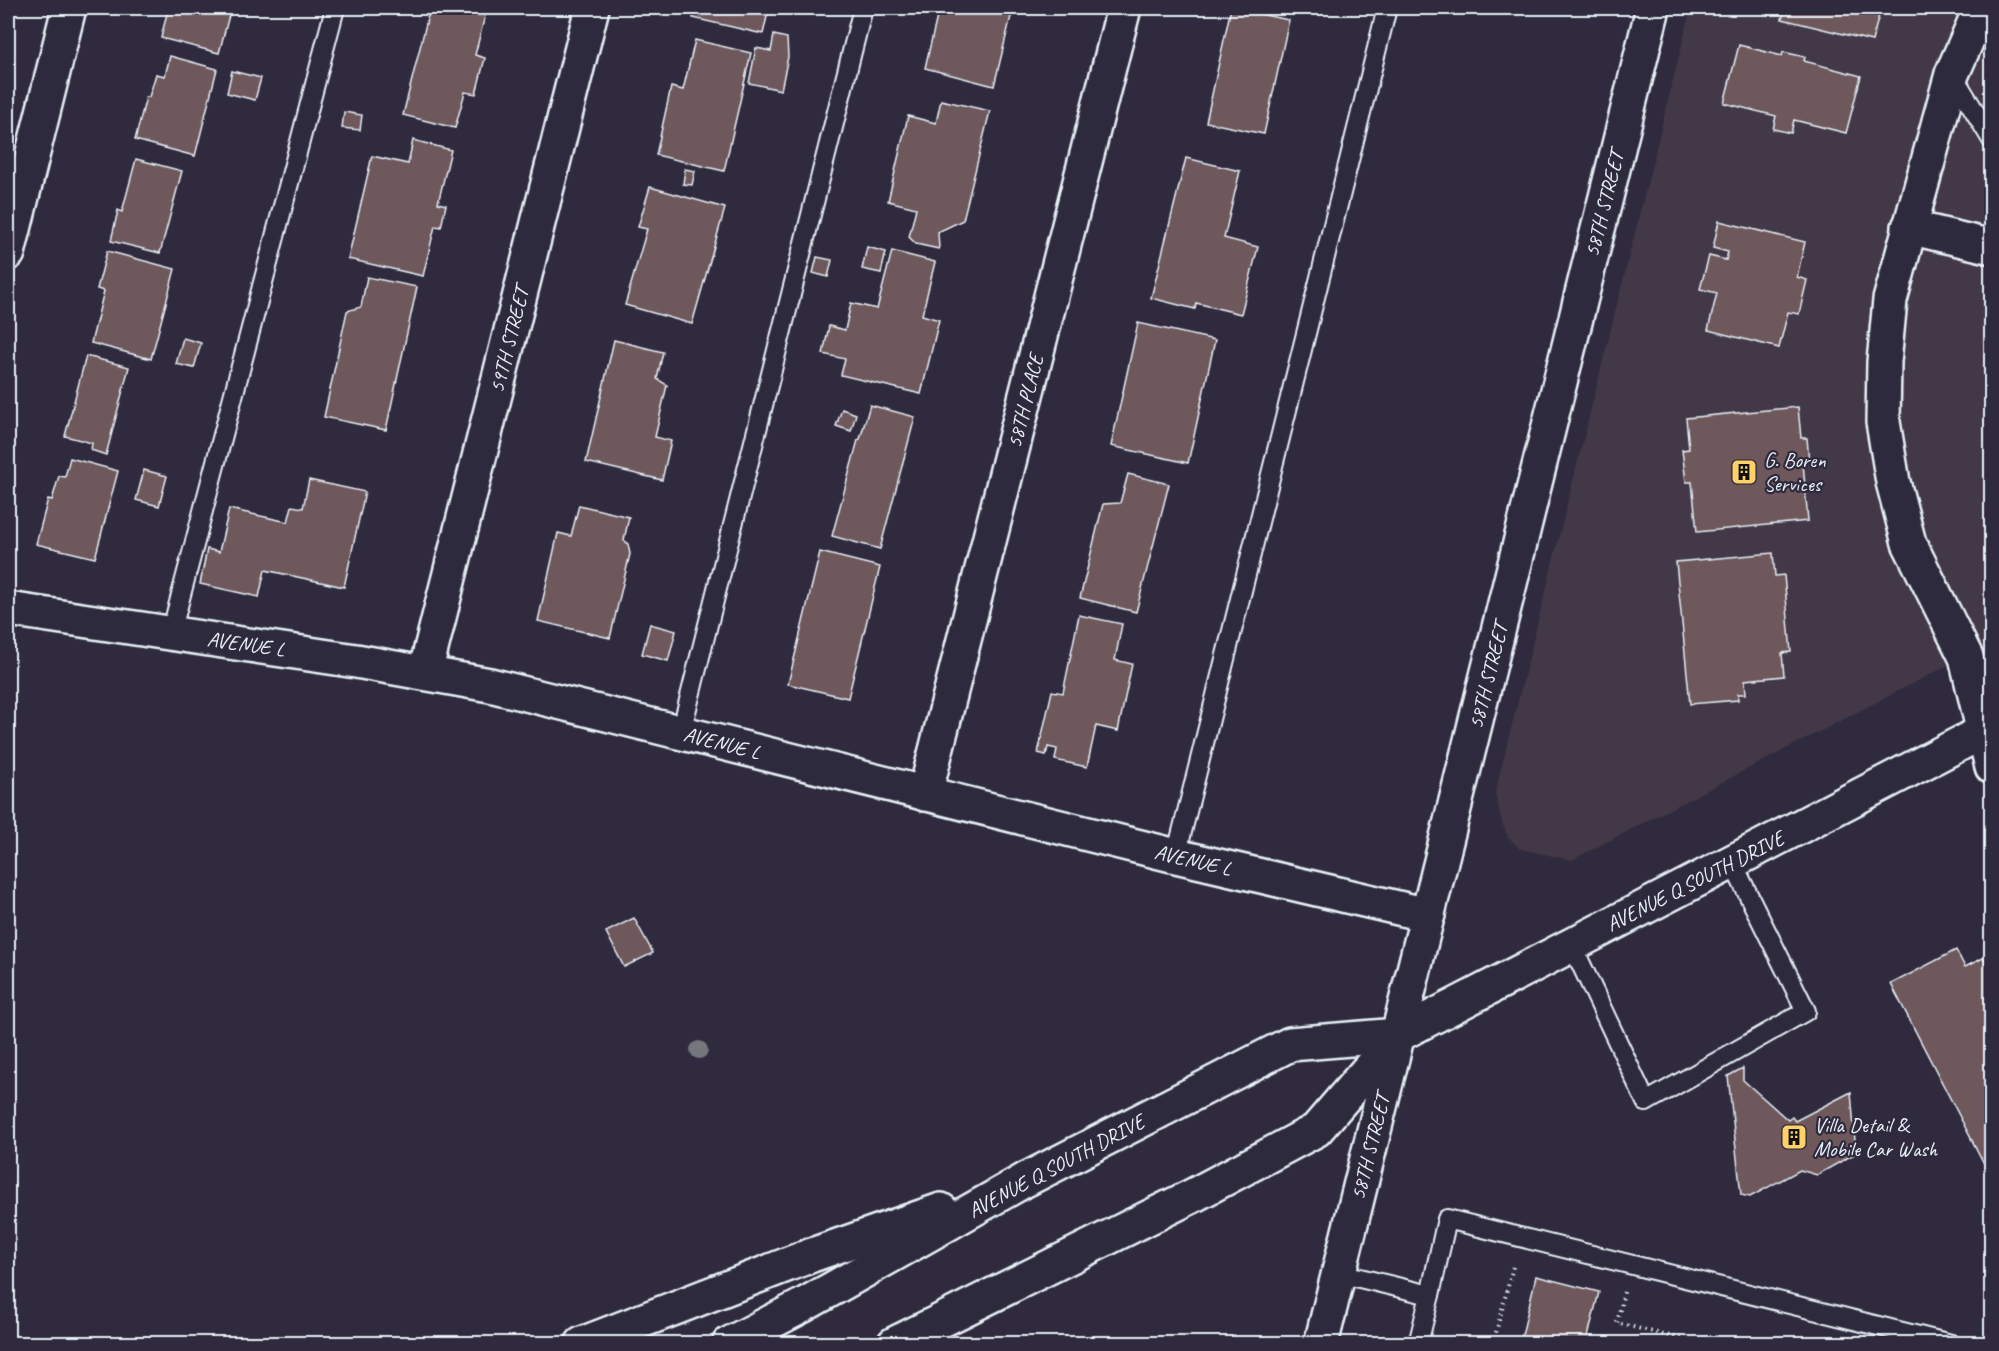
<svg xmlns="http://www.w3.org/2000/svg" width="1999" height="1351" font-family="Caveat,sans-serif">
<rect width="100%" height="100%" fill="#2f2a3d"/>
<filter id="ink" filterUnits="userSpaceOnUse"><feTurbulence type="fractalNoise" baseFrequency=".0167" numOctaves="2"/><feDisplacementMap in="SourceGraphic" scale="12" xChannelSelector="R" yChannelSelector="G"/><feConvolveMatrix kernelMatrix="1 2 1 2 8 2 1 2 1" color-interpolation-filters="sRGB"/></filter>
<g filter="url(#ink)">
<polygon fill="#423846" points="1691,8 1991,8 1991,643 1572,860 1520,849 1508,837 1502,823 1495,793"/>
<g fill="#6e585c" stroke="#e8f1f8" stroke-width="1.5">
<polygon points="178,8 231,8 219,53 161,38 168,9 177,12"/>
<polygon points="430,8 487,8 475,55 485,58 476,94 465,92 455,128 403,115"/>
<polygon points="695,8 769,8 763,34 693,18"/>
<polygon points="939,8 1013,8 994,86 925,68"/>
<polygon points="1231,8 1289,20 1264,134 1206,122"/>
<polygon points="1785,8 1881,8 1872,41 1782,19"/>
<polygon points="774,35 787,38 788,57 781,90 749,83 756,48 771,51"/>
<polygon points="695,40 751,53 724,171 656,155 671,87 683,90"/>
<polygon points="1739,45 1782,56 1783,52 1805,57 1804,61 1861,76 1846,133 1794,120 1791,133 1773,129 1776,116 1724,103"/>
<polygon points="170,56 217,69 195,156 135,140 146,97 149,97 156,74 165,76"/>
<polygon points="232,71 261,78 255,100 227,93"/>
<polygon points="941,100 990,111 963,220 938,232 939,249 916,244 909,237 916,208 888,201 908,116 936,123"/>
<polygon points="344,112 362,115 360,130 342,128"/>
<polygon points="413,140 451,150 438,203 446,205 441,227 435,226 423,276 348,259 372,156 408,164"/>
<polygon points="1186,158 1240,171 1224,238 1258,247 1241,314 1196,303 1195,309 1151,298"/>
<polygon points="136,159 182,171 160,253 111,241 118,210 122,212"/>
<polygon points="685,169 695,171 692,185 683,184"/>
<polygon points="650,187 725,208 692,324 625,305 647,229 638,227"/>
<polygon points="1719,221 1805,242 1797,277 1807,280 1799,314 1788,312 1779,348 1708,330 1717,293 1700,289 1709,256 1726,260 1728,252 1713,248"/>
<polygon points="867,247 886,252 881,273 862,269"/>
<polygon points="107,251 175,269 151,359 91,343 104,291 97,289"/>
<polygon points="892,251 935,262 922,315 939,320 921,394 841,375 845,359 823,354 829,326 845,330 851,303 877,309"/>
<polygon points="817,257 832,260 828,277 813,273"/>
<polygon points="367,277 417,287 386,430 324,417 347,311 361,307"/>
<polygon points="1138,323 1215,340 1188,463 1111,446"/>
<polygon points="183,338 201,343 194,368 176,364"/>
<polygon points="614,340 663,352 657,379 667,385 655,437 671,441 662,480 586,462"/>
<polygon points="86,356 129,367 106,455 91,450 92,443 65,436"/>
<polygon points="870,405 915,417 880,549 832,536 858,440 860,439"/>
<polygon points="1798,407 1801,438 1807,438 1809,462 1803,463 1808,521 1697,532 1692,482 1686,482 1682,450 1689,449 1686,418"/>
<polygon points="842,409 856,414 851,431 836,426"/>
<polygon points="70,458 118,471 95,558 36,544 48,499 52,500 59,476 65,477"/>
<polygon points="144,470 167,476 159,506 136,500"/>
<polygon points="1128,474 1169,484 1136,612 1080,598 1103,504 1120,503"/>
<polygon points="309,480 365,492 344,587 265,570 259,597 200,584 207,549 219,552 229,509 288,522 292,506 303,508"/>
<polygon points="579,505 629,517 624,540 628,544 630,554 610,638 538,621 558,533 571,536"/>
<polygon points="820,552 880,567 848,698 788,684"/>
<polygon points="1773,553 1775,576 1784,575 1791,652 1782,653 1784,676 1745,680 1746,694 1738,694 1738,700 1690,704 1676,562"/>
<polygon points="1079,615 1122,624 1115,660 1132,664 1118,731 1096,726 1087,767 1055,760 1057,749 1048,747 1046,755 1038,753 1052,691 1063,693"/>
<polygon points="650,624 676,631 668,661 642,654"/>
<polygon points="634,918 653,953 624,967 606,932"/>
<polygon points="1956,950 1965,967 1983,958 1992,973 1992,1179 1891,984"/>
<polygon points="1743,1068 1743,1080 1788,1120 1792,1117 1795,1121 1851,1092 1856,1153 1817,1175 1800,1170 1750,1197 1741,1195 1728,1076"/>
<polygon points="1536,1276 1599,1292 1586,1344 1520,1344"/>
</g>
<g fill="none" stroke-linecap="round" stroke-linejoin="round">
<g stroke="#e8f1f8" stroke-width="22">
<g id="lane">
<polyline points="1952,74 1992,140"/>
<polyline points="171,633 335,8"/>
<polyline points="681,732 863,8"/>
<polyline points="1176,856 1387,8"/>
<polyline points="1572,945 1646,1102 1806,1011 1732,862"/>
<polyline points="1339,1273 1430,1295 1447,1219 1951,1344"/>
<polyline points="1418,1344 1430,1295"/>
</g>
</g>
<g stroke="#e8f1f8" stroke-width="38">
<g id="street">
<polyline points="1981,8 1952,74 1890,300 1884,362 1883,422 1893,482 1909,543 1966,657 1992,767"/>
<polyline points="1909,227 1992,247"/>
<polyline points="8,253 69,8"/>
<polyline points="8,609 356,661 490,685 1176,856 1428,915"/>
<polyline points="425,673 592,8"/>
<polyline points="925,794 1124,8"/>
</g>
</g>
<g stroke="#e8f1f8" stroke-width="38">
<polyline id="secondary" points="1321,1344 1653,8"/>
</g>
<g stroke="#e8f1f8" stroke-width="38">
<g id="highway">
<polyline points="582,1344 812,1255 941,1210"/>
<polyline points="729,1344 802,1306 1025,1180 1290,1044 1398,1035"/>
<polyline points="894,1344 1194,1195 1316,1130 1398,1035 1992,727"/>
</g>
</g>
<g stroke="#e8f1f8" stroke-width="4" stroke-dasharray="1.5 4.5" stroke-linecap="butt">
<polyline points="1624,1292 1617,1323 1702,1344"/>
<polyline points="1493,1344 1514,1263"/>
</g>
<use href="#lane" stroke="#2f2a3d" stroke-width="18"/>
<use href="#street" stroke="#2f2a3d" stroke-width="33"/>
<use href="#secondary" stroke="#2f2a3d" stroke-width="33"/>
<use href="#highway" stroke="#2f2a3d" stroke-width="33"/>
</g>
<circle fill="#75767e" cx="699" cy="1050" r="9"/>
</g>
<defs>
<g id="building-square" transform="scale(1.35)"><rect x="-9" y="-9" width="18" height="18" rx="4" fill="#ffd166" stroke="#2f2a3d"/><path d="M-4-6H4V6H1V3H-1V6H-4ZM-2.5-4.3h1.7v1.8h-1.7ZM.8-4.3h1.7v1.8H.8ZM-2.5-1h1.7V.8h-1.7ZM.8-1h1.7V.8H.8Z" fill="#111"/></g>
</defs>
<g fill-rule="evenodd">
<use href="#building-square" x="1744" y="472"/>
<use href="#building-square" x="1794" y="1137"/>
</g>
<g text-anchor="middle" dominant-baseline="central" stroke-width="4.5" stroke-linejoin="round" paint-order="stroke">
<g font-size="21" fill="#e8f1f8" stroke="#2f2a3d">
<text transform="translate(1604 204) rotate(-76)">58TH STREET</text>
<text transform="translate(509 340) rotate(-76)">59TH STREET</text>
<text transform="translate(1025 401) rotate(-76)">58TH PLACE</text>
<text transform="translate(246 644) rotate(8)">AVENUE L</text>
<text transform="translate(1488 676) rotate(-76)">58TH STREET</text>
<text transform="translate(722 743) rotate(14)">AVENUE L</text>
<text transform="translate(1193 860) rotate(13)">AVENUE L</text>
<text transform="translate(1695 881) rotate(-27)">AVENUE Q SOUTH DRIVE</text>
<text transform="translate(1370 1147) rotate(-76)">58TH STREET</text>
<text transform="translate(1056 1166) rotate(-28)">AVENUE Q SOUTH DRIVE</text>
</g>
<g font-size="21" fill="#e8f1f8" stroke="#2f2a3d" text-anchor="start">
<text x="1764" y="460">G. Boren<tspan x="1764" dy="24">Services</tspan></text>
<text x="1814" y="1125">Villa Detail &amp;<tspan x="1814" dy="24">Mobile Car Wash</tspan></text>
</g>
</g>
<rect width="1999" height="1351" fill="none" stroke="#2f2a3d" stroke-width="30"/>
<rect x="15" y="15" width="1969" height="1321" fill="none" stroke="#e8f1f8" stroke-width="2" filter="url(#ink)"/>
</svg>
